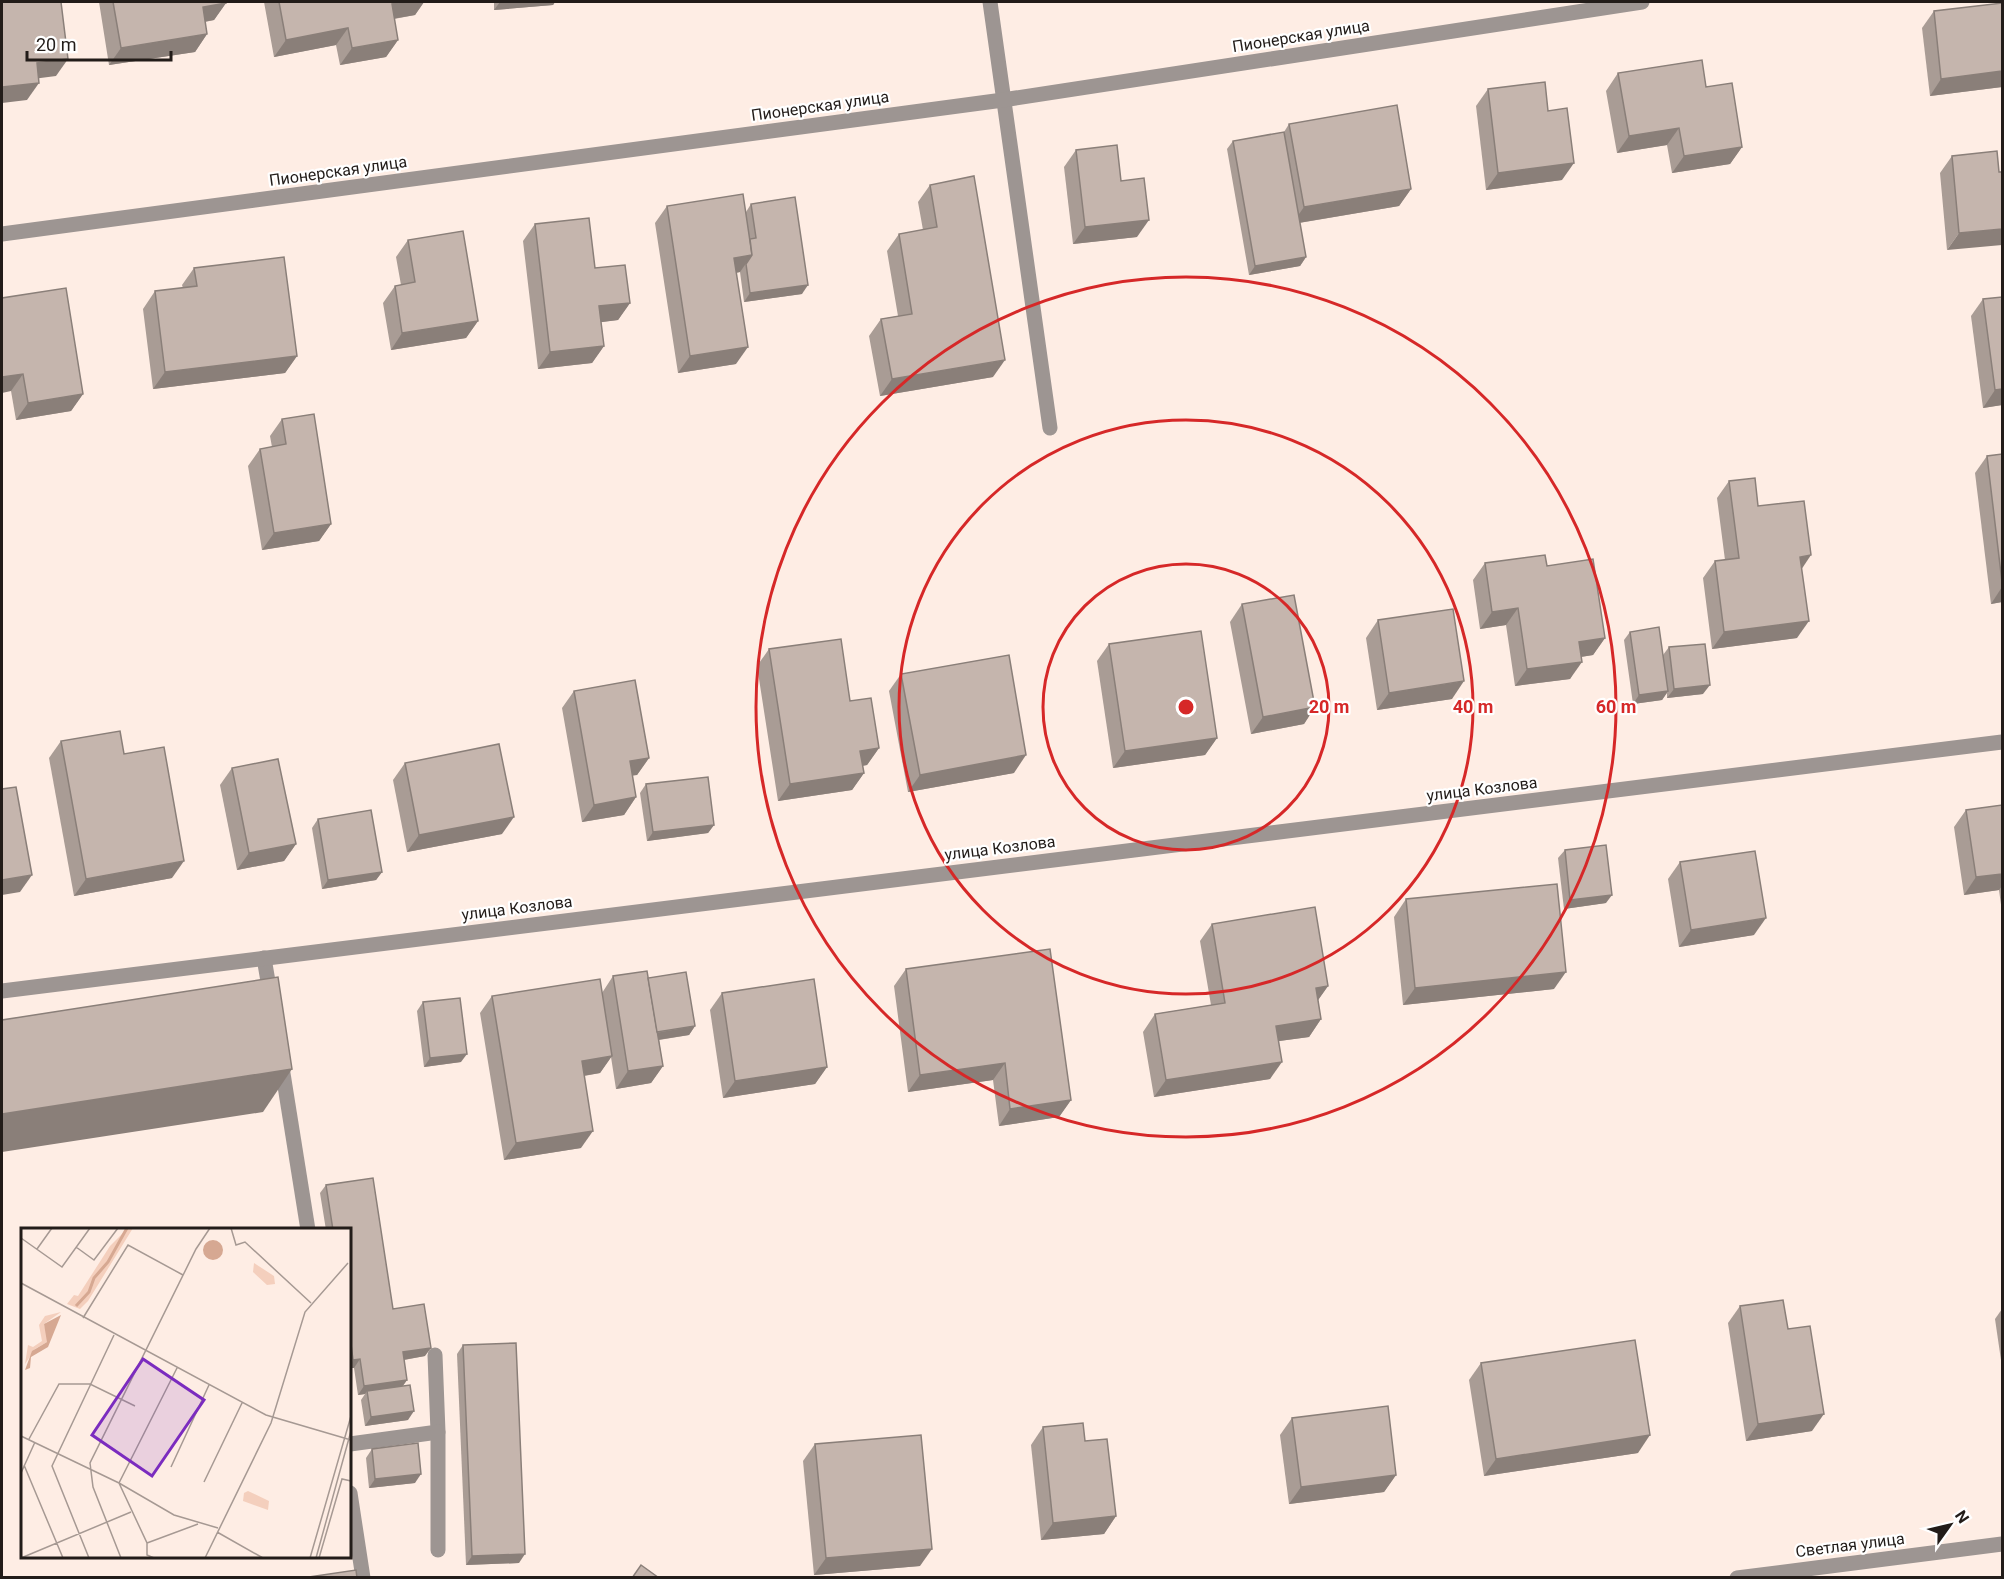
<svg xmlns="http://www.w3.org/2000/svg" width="2004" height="1579" font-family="Roboto,sans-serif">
<rect width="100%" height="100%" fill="#feede4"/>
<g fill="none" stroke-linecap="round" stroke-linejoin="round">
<g stroke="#9d9592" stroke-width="15">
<polyline points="990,2 1050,428"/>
<polyline points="2,234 1003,100 1642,2"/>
<polyline points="264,958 271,999"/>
<polyline points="2,991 2002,742"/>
<polyline points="281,1061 308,1230"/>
<polyline points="350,1444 438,1432 435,1355"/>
<polyline points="350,1493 363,1578"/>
<polyline points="438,1550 438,1432"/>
<polyline points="1737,1578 2002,1544"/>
</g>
</g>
<g fill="#a99c95">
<polygon points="99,2 226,2 226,3 214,20 205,22 207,34 195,52 109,65"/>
<polygon points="264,2 424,2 415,15 394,19 398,40 386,57 340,65 336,45 274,57"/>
<polygon points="494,2 555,2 553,5 494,10"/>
<polygon points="2002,3 2002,87 1930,96 1922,28 1934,11"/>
<polygon points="1618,73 1706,87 1742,147 1730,164 1672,173 1667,145 1617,153 1606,91"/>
<polygon points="1488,89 1548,111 1562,180 1486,190 1476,106"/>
<polygon points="1289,124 1411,189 1399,206 1299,223 1306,257 1300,266 1249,275 1227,149 1233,141 1284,132"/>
<polygon points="1076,150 1121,181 1137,237 1073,244 1064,167"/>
<polygon points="1952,156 1999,172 2002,172 1947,250 1940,173"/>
<polygon points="930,185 993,377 880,396 869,336 881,319 898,316 887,251 899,234 923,230 918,202"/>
<polygon points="751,204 802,294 744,302 740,272 736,273 736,364 678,373 655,223 667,206 746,212"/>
<polygon points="535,224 595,268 630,303 618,320 601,322 604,346 592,363 538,369 523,241"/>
<polygon points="408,240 478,321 466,338 391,350 383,303 395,286 401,285 396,257"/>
<polygon points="194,268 297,356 285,373 153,389 143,309 155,291 183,288 182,285"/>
<polygon points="2,298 83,394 71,411 16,420 11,391"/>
<polygon points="1983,299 2002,405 1983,408 1971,316"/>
<polygon points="282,419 331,524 319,541 262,550 248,466 260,449 272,447 270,436"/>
<polygon points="2002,454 2002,602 1991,604 1975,473 1987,456"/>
<polygon points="1729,481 1758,506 1802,568 1797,638 1712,649 1703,578 1715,561 1725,560 1717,498"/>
<polygon points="1485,563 1547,566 1605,638 1593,655 1581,657 1570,679 1515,686 1506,625 1480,629 1473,580"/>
<polygon points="1242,604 1315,707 1304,724 1251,734 1230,622"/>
<polygon points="1378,620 1452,699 1377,710 1366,638"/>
<polygon points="1630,632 1663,655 1669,647 1703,694 1667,698 1667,693 1662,700 1633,704 1624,640"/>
<polygon points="1109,644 1217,738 1205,755 1113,768 1097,661"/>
<polygon points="769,649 850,701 879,748 867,765 862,766 864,773 852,790 778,801 757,666"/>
<polygon points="901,674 1014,773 908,792 889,691"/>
<polygon points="574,691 649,758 637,775 632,775 636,797 624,815 582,822 562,708"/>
<polygon points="61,741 124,754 172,878 74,896 49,758"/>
<polygon points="405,763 502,834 407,852 393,780"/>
<polygon points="232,768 296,844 284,861 237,870 220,785"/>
<polygon points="646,784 714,825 708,833 647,841 640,793"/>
<polygon points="2002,805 2002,912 1999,890 1964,895 1954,827 1966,810"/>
<polygon points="318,819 382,872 376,880 322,889 312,828"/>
<polygon points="1565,850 1606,903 1564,909 1558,858"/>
<polygon points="1680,862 1754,935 1679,947 1668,879"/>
<polygon points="1406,899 1554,989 1403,1005 1394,917"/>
<polygon points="1212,924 1328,986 1318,1000 1321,1019 1309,1037 1279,1041 1270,1079 1154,1097 1143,1032 1155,1014 1211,1005 1200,941"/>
<polygon points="906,969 1071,1100 1059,1117 999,1126 993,1080 908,1092 894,986"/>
<polygon points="613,976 648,978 695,1026 689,1035 659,1040 663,1066 651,1083 616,1089 611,1057 600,1073 584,1076 581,1148 504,1160 480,1013 492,996 602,993"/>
<polygon points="722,993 827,1067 815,1084 723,1098 710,1010"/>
<polygon points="423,1002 461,1062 424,1067 417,1011"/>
<polygon points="326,1185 393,1309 425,1356 404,1360 407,1380 403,1386 408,1420 365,1426 361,1400 365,1394 358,1395 354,1368 350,1368 350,1230 326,1230 320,1193"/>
<polygon points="1740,1306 1788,1329 1812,1431 1746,1441 1728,1323"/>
<polygon points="2002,1309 2002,1367 1995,1319"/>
<polygon points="463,1345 519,1563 466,1565 457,1354"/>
<polygon points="1481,1363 1638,1453 1484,1476 1469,1380"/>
<polygon points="1292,1418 1396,1475 1384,1492 1289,1504 1280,1435"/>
<polygon points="1043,1427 1085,1441 1116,1516 1104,1534 1041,1540 1031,1445"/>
<polygon points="815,1444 920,1566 814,1575 803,1461"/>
<polygon points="372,1449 415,1483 369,1488 366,1458"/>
</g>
<g fill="#8a7f79">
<polygon points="406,2 424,2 415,15 380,21 392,4"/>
<polygon points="500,2 555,2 553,5 494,10"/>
<polygon points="226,3 214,20 191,24 203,7"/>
<polygon points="348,28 336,45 274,57 286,40"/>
<polygon points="207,34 195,52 109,65 121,48"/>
<polygon points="398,40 386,57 340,65 352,48"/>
<polygon points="68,59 56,76 25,80 37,63"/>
<polygon points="2002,71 2002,87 1930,96 1941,79"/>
<polygon points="39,83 27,100 2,103 2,87"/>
<polygon points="1679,128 1667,145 1617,153 1629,136"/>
<polygon points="1742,147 1730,164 1672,173 1684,156"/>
<polygon points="1574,163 1562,180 1486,190 1498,173"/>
<polygon points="1411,189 1399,206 1292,224 1304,207"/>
<polygon points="1149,220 1137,237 1073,244 1085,227"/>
<polygon points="2002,229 2002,245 1947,250 1959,233"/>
<polygon points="752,255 740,272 722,275 734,258"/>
<polygon points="1306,257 1300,266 1249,275 1255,266"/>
<polygon points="808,285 802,294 744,302 750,293"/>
<polygon points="630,303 618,320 587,324 599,306"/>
<polygon points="478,321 466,338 391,350 402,333"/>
<polygon points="604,346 592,363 538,369 550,352"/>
<polygon points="748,347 736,364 678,373 690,356"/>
<polygon points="297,356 285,373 153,389 165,372"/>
<polygon points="1005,360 993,377 880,396 892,379"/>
<polygon points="23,374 11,391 2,393 2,377"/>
<polygon points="2002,389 2002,405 1983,408 1995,390"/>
<polygon points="83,394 71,411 16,420 28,403"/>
<polygon points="331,524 319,541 262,550 274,533"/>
<polygon points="1811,555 1799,573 1800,557"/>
<polygon points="2002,587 2002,602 1991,604"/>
<polygon points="1518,608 1506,625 1480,629 1492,612"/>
<polygon points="1809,621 1797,638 1712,649 1724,632"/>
<polygon points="1605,638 1593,655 1567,659 1579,642"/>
<polygon points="1582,662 1570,679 1515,686 1527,669"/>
<polygon points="1464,681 1452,699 1377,710 1389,693"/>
<polygon points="1710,685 1703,694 1667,698 1674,689"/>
<polygon points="1668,691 1662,700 1633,704 1639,695"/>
<polygon points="1315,707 1304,724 1251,734 1263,717"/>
<polygon points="1217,738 1205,755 1113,768 1125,751"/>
<polygon points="879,748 867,765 848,768 860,751"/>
<polygon points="1026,755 1014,773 908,792 920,775"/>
<polygon points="649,758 637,775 618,778 630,761"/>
<polygon points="864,773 852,790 778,801 790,784"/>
<polygon points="636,797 624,815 582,822 594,805"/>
<polygon points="514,817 502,834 407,852 419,835"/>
<polygon points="714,825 708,833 647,841 653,832"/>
<polygon points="296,844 284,861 237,870 249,853"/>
<polygon points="184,861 172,878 74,896 86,879"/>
<polygon points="382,872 376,880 322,889 328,880"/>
<polygon points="2002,874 2002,886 1999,890 1964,895 1976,877"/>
<polygon points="32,875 20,892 2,895 2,880"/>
<polygon points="1612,895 1606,903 1564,909 1570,900"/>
<polygon points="1766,918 1754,935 1679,947 1691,930"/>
<polygon points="1566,972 1554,989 1403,1005 1415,988"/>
<polygon points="1328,986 1316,1003 1316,988"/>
<polygon points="1321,1019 1309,1037 1264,1043 1276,1026"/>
<polygon points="695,1026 689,1035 644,1042 650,1034"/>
<polygon points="467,1054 461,1062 424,1067 430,1058"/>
<polygon points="612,1056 600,1073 570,1078 582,1061"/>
<polygon points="1282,1062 1270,1079 1154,1097 1166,1080"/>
<polygon points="1005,1063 993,1080 908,1092 920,1075"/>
<polygon points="663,1066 651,1083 616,1089 628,1071"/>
<polygon points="827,1067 815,1084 723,1098 735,1081"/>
<polygon points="292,1069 263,1112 2,1152 2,1114"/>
<polygon points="1071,1100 1059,1117 999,1126 1010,1109"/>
<polygon points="593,1131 581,1148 504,1160 516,1143"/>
<polygon points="431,1348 425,1356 397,1361 403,1352"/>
<polygon points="360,1359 354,1368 350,1368 350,1365 353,1360"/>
<polygon points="407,1380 401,1388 367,1391 365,1394 358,1395 364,1386"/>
<polygon points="414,1411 408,1420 365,1426 371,1417"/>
<polygon points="1824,1414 1812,1431 1746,1441 1758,1424"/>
<polygon points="1650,1435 1638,1453 1484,1476 1496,1459"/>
<polygon points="421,1474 415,1483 369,1488 375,1479"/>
<polygon points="1396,1475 1384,1492 1289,1504 1301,1487"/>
<polygon points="1116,1516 1104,1534 1041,1540 1053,1523"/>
<polygon points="932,1549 920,1566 814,1575 826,1558"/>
<polygon points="525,1554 519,1563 466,1565 472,1556"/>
</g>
<g fill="#c5b5ad" stroke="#8a7f79" stroke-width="1.5">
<polygon points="2,2 61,2 68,59 37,63 39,83 2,87"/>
<polygon points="113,2 226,2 226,3 203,7 207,34 121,48"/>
<polygon points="279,2 406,2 392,4 398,40 352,48 348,28 286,40"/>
<polygon points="2002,3 2002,71 1941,79 1934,11"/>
<polygon points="1702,60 1706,87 1732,83 1742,147 1684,156 1679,128 1629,136 1618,73"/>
<polygon points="1545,82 1548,111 1567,108 1574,163 1498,173 1488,89"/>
<polygon points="1397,105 1411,189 1304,207 1289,124"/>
<polygon points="1284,132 1306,257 1255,266 1233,141"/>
<polygon points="1117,145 1121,181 1144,178 1149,220 1085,227 1076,150"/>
<polygon points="1997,151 1999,172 2002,172 2002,229 1959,233 1952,156"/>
<polygon points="974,176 1005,360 892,379 881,319 912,314 899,234 937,227 930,185"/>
<polygon points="743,194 752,255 734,258 748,347 690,356 667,206"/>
<polygon points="795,197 808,285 750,293 746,264 752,255 750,239 756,238 751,204"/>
<polygon points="589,218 595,268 625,265 630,303 599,306 604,346 550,352 535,224"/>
<polygon points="463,231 478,321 402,333 395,286 415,282 408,240"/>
<polygon points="284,257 297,356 165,372 155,291 197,286 194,268"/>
<polygon points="66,288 83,394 28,403 23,374 2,377 2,298"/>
<polygon points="2002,297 2002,389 1995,390 1983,299"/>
<polygon points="314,414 331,524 274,533 260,449 286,444 282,419"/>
<polygon points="2002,454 2002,582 1987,456"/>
<polygon points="1755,478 1758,506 1804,501 1811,555 1800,557 1809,621 1724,632 1715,561 1739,558 1729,481"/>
<polygon points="1545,555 1547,566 1593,559 1605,638 1579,642 1582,662 1527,669 1518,608 1492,612 1485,563"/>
<polygon points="1294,595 1315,707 1263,717 1242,604"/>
<polygon points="1453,609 1464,681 1389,693 1378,620"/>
<polygon points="1659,627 1668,691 1639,695 1630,632"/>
<polygon points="1201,631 1217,738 1125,751 1109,644"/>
<polygon points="841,639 850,701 871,698 879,748 860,751 864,773 790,784 769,649"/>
<polygon points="1705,644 1710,685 1674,689 1669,647"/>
<polygon points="1009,655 1026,755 920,775 901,674"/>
<polygon points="635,680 649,758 630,761 636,797 594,805 574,691"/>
<polygon points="120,731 124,754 164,747 184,861 86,879 61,741"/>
<polygon points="499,744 514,817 419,835 405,763"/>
<polygon points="278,759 296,844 249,853 232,768"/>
<polygon points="708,777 714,825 653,832 646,784"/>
<polygon points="16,787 32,875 2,880 2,789"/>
<polygon points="2002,805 2002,874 1976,877 1966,810"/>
<polygon points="371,810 382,872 328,880 318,819"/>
<polygon points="1606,845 1612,895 1570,900 1565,850"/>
<polygon points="1755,851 1766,918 1691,930 1680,862"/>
<polygon points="1557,884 1566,972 1415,988 1406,899"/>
<polygon points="1315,907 1328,986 1316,988 1321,1019 1276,1026 1282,1062 1166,1080 1155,1014 1225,1003 1212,924"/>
<polygon points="1050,949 1071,1100 1010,1109 1005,1063 920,1075 906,969"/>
<polygon points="647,971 663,1066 628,1071 613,976"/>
<polygon points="686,972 695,1026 657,1032 648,978"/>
<polygon points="278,977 292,1069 2,1114 2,1020"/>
<polygon points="600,979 612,1056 582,1061 593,1131 516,1143 492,996"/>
<polygon points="814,979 827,1067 735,1081 722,993"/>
<polygon points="460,998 467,1054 430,1058 423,1002"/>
<polygon points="373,1178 393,1309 424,1304 431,1348 403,1352 407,1380 364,1386 360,1359 353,1360 350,1336 350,1230 333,1230 326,1185"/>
<polygon points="1783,1300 1788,1329 1810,1326 1824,1414 1758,1424 1740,1306"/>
<polygon points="1635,1340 1650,1435 1496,1459 1481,1363"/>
<polygon points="516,1343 525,1554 472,1556 463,1345"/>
<polygon points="410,1385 414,1411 371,1417 367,1391"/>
<polygon points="1388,1406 1396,1475 1301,1487 1292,1418"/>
<polygon points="1083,1423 1085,1441 1107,1439 1116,1516 1053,1523 1043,1427"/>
<polygon points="921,1435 932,1549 826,1558 815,1444"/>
<polygon points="418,1443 421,1474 375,1479 372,1449"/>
<polygon points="641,1565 659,1578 632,1578"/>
<polygon points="356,1570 357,1578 302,1578"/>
</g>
<g fill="none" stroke="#d62828" stroke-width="3">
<circle cx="1186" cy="707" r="143"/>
<circle cx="1186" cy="707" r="287"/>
<circle cx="1186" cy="707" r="430"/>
</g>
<g text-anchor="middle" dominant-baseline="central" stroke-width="4.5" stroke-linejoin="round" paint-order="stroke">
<g font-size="16" fill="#221c19" stroke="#fff">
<text transform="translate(1301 36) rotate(-9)">Пионерская улица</text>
<text transform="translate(820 106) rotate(-8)">Пионерская улица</text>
<text transform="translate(338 171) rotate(-8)">Пионерская улица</text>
<text transform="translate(1482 789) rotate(-7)">улица Козлова</text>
<text transform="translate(1000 848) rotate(-7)">улица Козлова</text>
<text transform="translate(517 908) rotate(-7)">улица Козлова</text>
<text transform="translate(1850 1545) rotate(-7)">Светлая улица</text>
</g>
</g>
<g transform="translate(21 1228)">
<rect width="330" height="330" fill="#feede4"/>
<path d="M107 0H112L67 73 59 81 46 76 53 67 57 68 89 18ZM233 35 253 48 254 56 246 57 232 44ZM40 84 23 96 24 100 26 96 29 98 26 114 14 121 4 136 7 117 12 119 21 113 18 97 24 88ZM227 263 248 273 247 282 222 273 223 265Z" fill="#f4cfbd"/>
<path d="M182 22a10 10 0 1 1 20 0a10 10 0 1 1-20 0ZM40 87 27 119 10 129 9 140 4 142 11 123 26 114 23 96Z" fill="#d6a892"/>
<path fill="none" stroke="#d6a892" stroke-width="3" d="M55 78 68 64 73 50 87 34 106 0"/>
<path fill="none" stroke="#a69993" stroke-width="1.5" d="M210 0 215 17 224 14 290 75M0 10 41 39 69 0M55 19 73 32 97 0M16 21 31 0M0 55 245 187 330 212M62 90 107 17 162 47M0 208 98 255 153 287 197 300M8 211 38 156H69L114 178M3 237 42 330M150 239 188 157M0 245 14 214M183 254 221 175M196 304 242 330M126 315 177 296M0 330 110 284M68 330 31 238 93 107M100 330 72 259 69 235 175 21 189 0M133 330 126 327V315L98 255 156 140M184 330 250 195 284 84 327 35M289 330 330 188M295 330 330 203M298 330 321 251 330 253"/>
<path fill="#7b2cbf" fill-opacity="0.15" stroke="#7b2cbf" stroke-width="3" d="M122 131 183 172 131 248 71 207Z"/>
<rect width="330" height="330" fill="none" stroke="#221c19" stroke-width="3"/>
</g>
<circle cx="1186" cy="707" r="9" fill="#d62828" stroke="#fff" stroke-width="3"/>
<g font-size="18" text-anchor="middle" font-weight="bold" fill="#d62828" stroke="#fff" stroke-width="4.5" stroke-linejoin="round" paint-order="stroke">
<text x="1329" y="713">20 m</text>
<text x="1473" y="713">40 m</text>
<text x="1616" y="713">60 m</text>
</g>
<rect width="2004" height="1579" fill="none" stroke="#221c19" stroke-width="6"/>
<g transform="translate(1950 1525) rotate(56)" stroke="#ffffff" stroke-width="4.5" paint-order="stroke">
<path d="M0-4.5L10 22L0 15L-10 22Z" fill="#221c19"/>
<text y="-9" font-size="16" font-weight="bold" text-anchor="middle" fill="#221c19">N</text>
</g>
<path d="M27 51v9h144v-9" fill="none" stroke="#221c19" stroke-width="3"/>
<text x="36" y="51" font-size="18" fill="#221c19" stroke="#ffffff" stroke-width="4.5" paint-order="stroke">20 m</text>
</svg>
